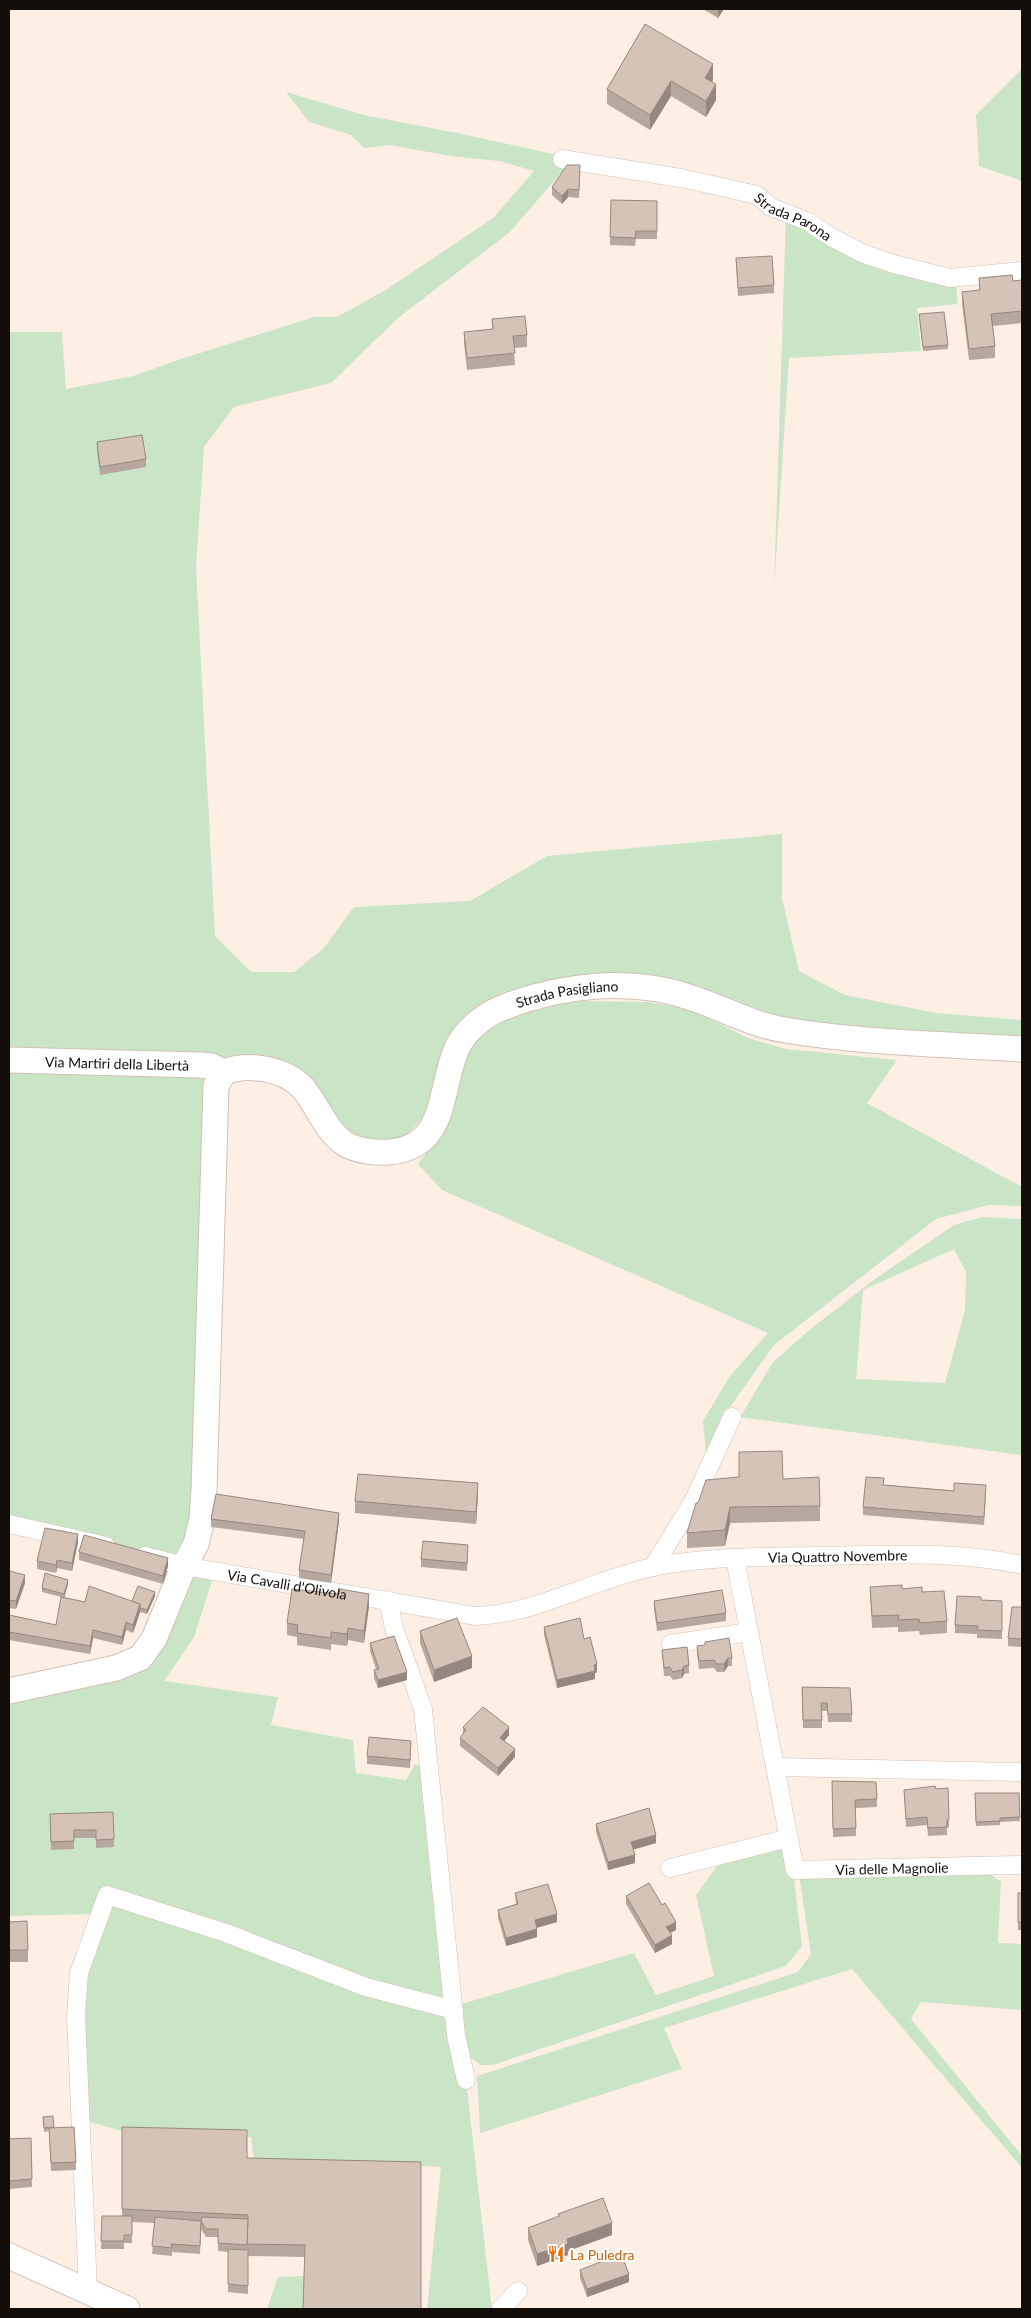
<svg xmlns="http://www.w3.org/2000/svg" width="1031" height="2318" font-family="Lato,sans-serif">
<rect width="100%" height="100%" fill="#feefe5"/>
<g fill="#cae4c6" fill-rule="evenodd">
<polygon points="1022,69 1022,181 979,166 976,115"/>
<polygon points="286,92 364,115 467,135 557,155 566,167 510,232 398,318 331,383 234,407 204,447 196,567 215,936 251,972 294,972 323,949 354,907 470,901 547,856 782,834 782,898 799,971 845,995 936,1013 1022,1020 1022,1042 815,1029 604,980 476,1015 428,1111 405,1137 371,1144 348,1131 299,1072 161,1060 142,1051 74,1052 49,1048 9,1054 9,332 62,332 66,389 133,376 181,359 314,317 337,317 389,288 493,218 534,171 499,161 450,156 390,145 364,148 351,135 309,122"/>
<polygon points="786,213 956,286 958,304 917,308 921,351 789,358 774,589"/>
<polygon points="573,1001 648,1002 692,1010 748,1038 786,1049 897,1060 867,1103 1022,1187 1022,1206 989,1205 936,1219 774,1345 725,1414 706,1455 703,1421 730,1376 768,1333 442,1190 418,1164 449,1122 459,1062 479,1035 517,1015"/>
<polygon points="9,1070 187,1072 205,1080 211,1092 195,1519 182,1546 170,1558 9,1517"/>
<path d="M982 1217 1022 1219V1455L740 1417 773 1362 813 1327 875 1279 954 1225ZM954 1249 966 1272 965 1310 945 1383 856 1379 863 1290Z"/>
<polygon points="194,1572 213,1578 194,1637 164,1681 278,1697 271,1725 353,1740 356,1773 406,1780 415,1764 424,1768 466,2080 492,2309 427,2309 441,2167 340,2162 254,2163 251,2137 132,2134 80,2119 76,2016 96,1914 9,1916 9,1704 136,1671"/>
<polygon points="789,1838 802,1946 786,1966 493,2065 481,2065 464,2053 458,2005 634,1953 656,1995 714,1976 696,1895 723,1858"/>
<polygon points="987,1872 1001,1882 998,1943 1022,1944 1022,2010 921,2002 911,2019 1022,2156 1022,2168 852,1969 664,2028 682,2069 480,2133 477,2076 798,1972 811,1954 799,1874"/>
<polygon points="304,2276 303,2309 267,2309 278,2277"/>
</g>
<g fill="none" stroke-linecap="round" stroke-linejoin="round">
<g stroke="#d2c0b4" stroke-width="19">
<g id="street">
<path id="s1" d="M562 159 686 179 757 195 771 207 809 222 831 237 864 254 894 264 950 278 1022 271"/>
<polyline points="9,1524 106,1546"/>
<path id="s2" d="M145 1556 184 1566 475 1616C538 1614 593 1579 653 1567 707 1556 764 1557 819 1556 887 1555 955 1550 1022 1565"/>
<polyline points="735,1558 775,1767 1022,1772"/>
<polyline points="653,1567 694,1500 732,1417"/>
<polyline points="388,1600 394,1628 423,1709 456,2035 466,2080"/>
<polyline points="671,1644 749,1632"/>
<path id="s3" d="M775 1767 795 1870 1022 1865"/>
<polyline points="670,1868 789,1838"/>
<polyline points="88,2291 76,2016 79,1973 107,1895 226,1933 366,1987 454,2010"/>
<polyline points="501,2309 518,2291"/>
</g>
</g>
<g stroke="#d2c0b4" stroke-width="27">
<g id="secondary">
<path id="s4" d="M9 1060 200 1065 211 1066 224 1072"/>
<path id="s5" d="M224 1072C248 1063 283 1068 302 1087 317 1104 325 1130 344 1143 356 1151 375 1153 389 1152 451 1147 438 1083 459 1044 468 1028 485 1015 502 1008 559 985 629 977 689 997 721 1007 752 1025 785 1030 863 1043 944 1044 1022 1049"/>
<polyline points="9,1691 116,1668 140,1658 154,1639 184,1566 196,1544 202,1519 204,1491 216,1086 224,1072"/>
<polyline points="9,2256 127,2309"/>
</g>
</g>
<use href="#street" stroke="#fff" stroke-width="18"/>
<use href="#secondary" stroke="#fff" stroke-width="25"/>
</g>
<g fill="#b7a89d">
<polygon points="703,9 724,9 718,18"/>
<polygon points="645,24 713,80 712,82 716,100 706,117 671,96 650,130 607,104 607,89"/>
<polygon points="580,165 579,198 568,197 562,204 552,195 552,187"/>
<polygon points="611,200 657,201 657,239 636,239 635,246 610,245"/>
<polygon points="736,258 774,285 774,293 738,296"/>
<polygon points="979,278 1013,281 1022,280 1022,323 993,326 995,346 995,358 969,360 962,304 962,292 979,290"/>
<polygon points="919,314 948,345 948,349 923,351"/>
<polygon points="492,319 527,335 527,347 514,348 515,365 467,370 464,344 464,332 492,329"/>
<polygon points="97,442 146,459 146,467 100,475 97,450"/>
<polygon points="783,1479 820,1506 820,1521 730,1523 725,1546 687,1548 687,1533 698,1503"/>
<polygon points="884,1485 986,1493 984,1525 863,1515 863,1507"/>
<polygon points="478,1495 476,1524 355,1513 355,1501"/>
<polygon points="211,1519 339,1521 331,1583 299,1578 299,1570 304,1539 211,1527"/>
<polygon points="78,1542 72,1571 57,1568 56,1573 37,1569 37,1561"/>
<polygon points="79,1552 168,1566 163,1584 79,1560"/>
<polygon points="468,1553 467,1571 421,1567 421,1559"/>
<polygon points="9,1571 25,1583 16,1609 9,1608"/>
<polygon points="68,1584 64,1598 85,1602 132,1601 155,1596 147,1614 140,1612 133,1633 126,1630 122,1645 93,1638 90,1654 9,1640 9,1615 56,1625 61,1597 42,1592 42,1588"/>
<polygon points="870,1587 902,1589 922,1592 947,1621 947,1633 920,1635 919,1631 898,1632 898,1627 872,1628"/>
<polygon points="981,1600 1002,1601 1002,1639 977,1638 977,1634 955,1633 955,1625"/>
<polygon points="654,1601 726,1613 726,1621 657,1631 654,1609"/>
<polygon points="369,1606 364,1643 348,1640 347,1646 331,1644 331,1650 297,1645 297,1637 287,1635 287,1623"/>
<polygon points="1022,1607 1022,1647 1008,1646 1008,1638"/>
<polygon points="544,1627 584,1639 597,1672 595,1673 595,1679 557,1688 544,1635"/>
<polygon points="420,1631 472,1668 434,1682 420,1643"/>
<polygon points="370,1643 407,1680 378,1688 374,1678 374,1670 376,1669 370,1651"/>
<polygon points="697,1646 732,1658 732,1666 728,1666 724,1672 717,1672 714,1668 699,1669 697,1654"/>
<polygon points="662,1650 689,1665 689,1673 684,1674 682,1678 673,1680 670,1676 664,1676"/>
<polygon points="802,1687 852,1714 852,1722 828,1722 827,1711 822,1711 822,1728 803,1728"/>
<polygon points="463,1727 509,1735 504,1741 515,1757 498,1776 460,1746 460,1738 463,1734"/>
<polygon points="411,1749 410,1768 367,1764 367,1756"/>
<polygon points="832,1781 876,1782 877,1807 856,1808 856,1836 833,1837"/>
<polygon points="936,1789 949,1819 949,1827 947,1828 947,1835 928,1836 927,1825 906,1827 904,1790"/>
<polygon points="975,1793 1019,1793 1020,1821 1000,1822 1000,1825 976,1826"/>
<polygon points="113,1812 114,1847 96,1848 96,1838 74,1838 74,1849 51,1850 50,1814"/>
<polygon points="596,1824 656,1843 633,1850 635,1863 608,1870 596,1832"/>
<polygon points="515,1893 557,1922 537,1928 537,1937 506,1946 498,1918 498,1910 516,1904"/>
<rect x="1018" y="1893" width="4" height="37"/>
<polygon points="626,1896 676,1930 670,1933 672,1944 655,1953 626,1904"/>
<polygon points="9,1922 28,1950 28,1962 9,1962"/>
<polygon points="43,2117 54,2128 76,2162 76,2170 51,2171 49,2131 44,2132"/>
<polygon points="122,2127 247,2158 421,2162 304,2257 248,2256 248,2294 228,2292 228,2252 218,2251 218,2237 206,2237 201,2229 200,2254 172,2252 172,2256 152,2254 155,2223 132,2222 132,2243 124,2243 124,2249 101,2249 102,2216 122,2216"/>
<polygon points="31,2138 32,2187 9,2189 9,2139"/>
<polygon points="558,2214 612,2235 568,2251 568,2255 537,2266 528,2240 528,2228 558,2217"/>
<polygon points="580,2270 629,2282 587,2297 580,2278"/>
</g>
<g fill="#958880">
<polygon points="718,9 724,9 718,18"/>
<polygon points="713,64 713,80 705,93 705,78"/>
<polygon points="671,81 671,96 650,130 650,115"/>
<polygon points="716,84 716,100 706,117 706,101"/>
<polygon points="568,189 568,197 562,204 562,196"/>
<polygon points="478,1483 478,1495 476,1524 476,1512"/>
<polygon points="730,1507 730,1523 725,1546 725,1530"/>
<polygon points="339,1513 339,1521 331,1583 331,1575"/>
<polygon points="78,1534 78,1542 72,1571 72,1563"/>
<polygon points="168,1558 168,1566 163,1584 163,1576"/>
<polygon points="57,1560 57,1568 56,1573 56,1565"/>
<polygon points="25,1575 25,1583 16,1609 16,1601"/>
<polygon points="68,1580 68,1584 64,1598 64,1594"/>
<polygon points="155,1592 155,1596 147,1614 147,1610"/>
<polygon points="369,1594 369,1606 364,1643 364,1631"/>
<polygon points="140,1604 140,1612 133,1633 133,1625"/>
<polygon points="126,1622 126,1630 122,1645 122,1637"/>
<polygon points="348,1628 348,1640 347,1646 347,1634"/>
<polygon points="93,1630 93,1638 90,1654 90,1646"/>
<polygon points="472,1656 472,1668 434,1682 434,1670"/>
<polygon points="728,1658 728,1666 724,1672 724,1664"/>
<polygon points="597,1664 597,1672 595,1673 595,1679 557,1688 557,1680"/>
<polygon points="684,1666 684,1674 682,1678 682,1670"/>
<polygon points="407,1672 407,1680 378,1688 378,1680"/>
<polygon points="509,1727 509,1735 500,1746 500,1738"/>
<polygon points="515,1749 515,1757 498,1776 498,1768"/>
<polygon points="656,1835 656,1843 631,1850 631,1842"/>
<polygon points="635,1855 635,1863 608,1870 608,1862"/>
<polygon points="557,1914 557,1922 535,1928 535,1920"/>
<polygon points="676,1922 676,1930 666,1935 666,1927"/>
<polygon points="537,1929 537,1937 506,1946 506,1938"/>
<polygon points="672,1935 672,1944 655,1953 655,1945"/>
<polygon points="612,2223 612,2235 568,2251 568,2255 537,2266 537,2254 567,2239"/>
<polygon points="629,2274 629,2282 587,2297 587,2289"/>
</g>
<g fill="#d5c3b7" stroke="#958880">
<polygon points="645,24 713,64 705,78 716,84 706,101 671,81 650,115 607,89"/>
<polygon points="567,165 580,165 579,190 568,189 562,196 552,187"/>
<polygon points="611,200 657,201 657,231 636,231 635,238 610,237"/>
<polygon points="772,256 774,285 738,288 736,258"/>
<polygon points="1012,275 1013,281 1022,280 1022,311 991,314 995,346 969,349 962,292 980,290 979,278"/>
<polygon points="944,312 948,345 923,347 919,314"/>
<polygon points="525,316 527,335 513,336 515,353 467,358 464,332 493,329 492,319"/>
<polygon points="142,435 146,459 100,467 97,442"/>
<polygon points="782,1451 783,1479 819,1477 820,1506 730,1507 725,1530 687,1533 696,1503 698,1503 706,1480 739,1477 739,1452"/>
<polygon points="358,1474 478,1483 476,1512 355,1501"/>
<polygon points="866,1477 884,1478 883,1485 954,1491 954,1483 986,1485 984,1517 863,1507"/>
<polygon points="216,1494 339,1513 331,1575 299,1570 305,1531 211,1519"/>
<polygon points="45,1528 78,1534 72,1563 57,1560 56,1565 37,1561"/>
<polygon points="84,1535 168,1558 163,1576 79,1552"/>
<polygon points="423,1541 468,1545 467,1563 421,1559"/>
<polygon points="9,1571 25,1575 16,1601 9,1600"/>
<polygon points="45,1573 68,1580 64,1594 42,1588"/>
<polygon points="902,1585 902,1589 922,1587 922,1592 944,1591 947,1621 920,1623 919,1619 898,1620 899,1615 872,1616 870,1587"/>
<polygon points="89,1586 140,1604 133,1625 126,1622 122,1637 93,1630 90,1646 9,1632 9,1615 56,1625 61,1597 85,1602"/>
<polygon points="138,1586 155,1592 147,1610 140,1608 140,1604 132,1601"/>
<polygon points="292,1589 339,1594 340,1589 369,1594 364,1631 348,1628 347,1634 331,1632 331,1638 297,1633 298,1625 287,1623"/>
<polygon points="722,1590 726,1613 657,1623 654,1601"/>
<polygon points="957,1596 981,1597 981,1600 1002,1601 1002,1631 977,1630 978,1626 955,1625"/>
<polygon points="1012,1607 1022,1607 1022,1639 1008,1638"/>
<polygon points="457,1618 472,1656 434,1670 420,1631"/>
<polygon points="580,1618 584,1639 590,1637 597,1664 594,1665 595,1671 557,1680 544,1627"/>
<polygon points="394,1636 407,1672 378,1680 374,1670 379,1669 370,1643"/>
<polygon points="729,1638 732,1658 728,1658 724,1664 717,1664 714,1660 699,1661 697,1646 705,1645 705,1642"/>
<polygon points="687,1647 689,1665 684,1666 682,1670 673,1672 670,1667 664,1668 662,1650"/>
<polygon points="802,1687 850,1688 852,1714 828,1714 827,1703 821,1703 822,1720 803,1720"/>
<polygon points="483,1707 509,1727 500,1738 515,1749 498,1768 460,1738 466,1730 463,1727"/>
<polygon points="369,1737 411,1741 410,1760 367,1756"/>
<polygon points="832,1781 876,1782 877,1799 855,1800 856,1828 833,1829"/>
<polygon points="935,1786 936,1789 948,1788 949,1819 947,1820 947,1827 928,1828 927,1817 906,1819 904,1790"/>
<polygon points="975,1793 1019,1793 1020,1817 1000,1818 1000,1821 976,1822"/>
<polygon points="649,1808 656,1835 631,1842 635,1855 608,1862 596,1824"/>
<polygon points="113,1812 114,1839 96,1840 96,1830 74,1830 74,1841 51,1842 50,1814"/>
<polygon points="649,1883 662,1905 665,1903 676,1922 666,1927 672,1935 655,1945 626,1896"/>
<polygon points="548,1884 557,1914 535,1920 537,1929 506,1938 498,1910 518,1904 515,1893"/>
<rect x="1018" y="1893" width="4" height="29"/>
<polygon points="27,1921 28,1950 9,1950 9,1922"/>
<polygon points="53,2116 54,2127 44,2128 43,2117"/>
<polygon points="74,2127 76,2162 51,2163 49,2128"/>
<polygon points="122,2127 247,2130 247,2158 421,2162 421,2309 303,2309 305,2245 247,2244 248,2215 122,2209"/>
<polygon points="31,2138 32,2179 9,2181 9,2139"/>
<polygon points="603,2198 612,2223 567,2239 568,2244 537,2254 528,2228 559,2216 558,2214"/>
<polygon points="102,2216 132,2216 132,2235 124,2235 124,2241 101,2241"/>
<polygon points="155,2217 201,2221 202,2217 248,2219 247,2245 218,2243 218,2229 206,2229 201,2221 200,2246 171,2244 172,2248 152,2246"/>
<polygon points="228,2249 248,2250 248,2286 228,2284"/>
<polygon points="621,2254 629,2274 587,2289 580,2270"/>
</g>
<defs>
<g id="restaurant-bare" transform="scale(1.35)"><path d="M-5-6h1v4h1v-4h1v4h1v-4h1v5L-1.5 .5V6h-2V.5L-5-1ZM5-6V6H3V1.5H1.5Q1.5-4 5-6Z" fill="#e8710a" stroke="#fff" stroke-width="2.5" paint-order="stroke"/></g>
</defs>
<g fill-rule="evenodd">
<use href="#restaurant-bare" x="556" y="2254"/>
</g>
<g text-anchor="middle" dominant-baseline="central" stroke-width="4" stroke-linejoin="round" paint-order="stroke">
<g font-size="14" fill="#140e0a" stroke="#fff">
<text stroke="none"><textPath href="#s1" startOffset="241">Strada Parona</textPath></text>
<text stroke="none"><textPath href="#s5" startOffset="464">Strada Pasigliano</textPath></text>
<text stroke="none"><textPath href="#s4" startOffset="108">Via Martiri della Libertà</textPath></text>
<text stroke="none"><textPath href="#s2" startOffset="706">Via Quattro Novembre</textPath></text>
<text stroke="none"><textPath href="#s2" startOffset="145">Via Cavalli d'Olivola</textPath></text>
<text stroke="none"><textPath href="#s3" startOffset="202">Via delle Magnolie</textPath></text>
</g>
<g font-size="14" fill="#c56008" stroke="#fff" text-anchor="start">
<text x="570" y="2254">La Puledra</text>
</g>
</g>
<rect width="1031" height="2318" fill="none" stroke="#140e0a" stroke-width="20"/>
</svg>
